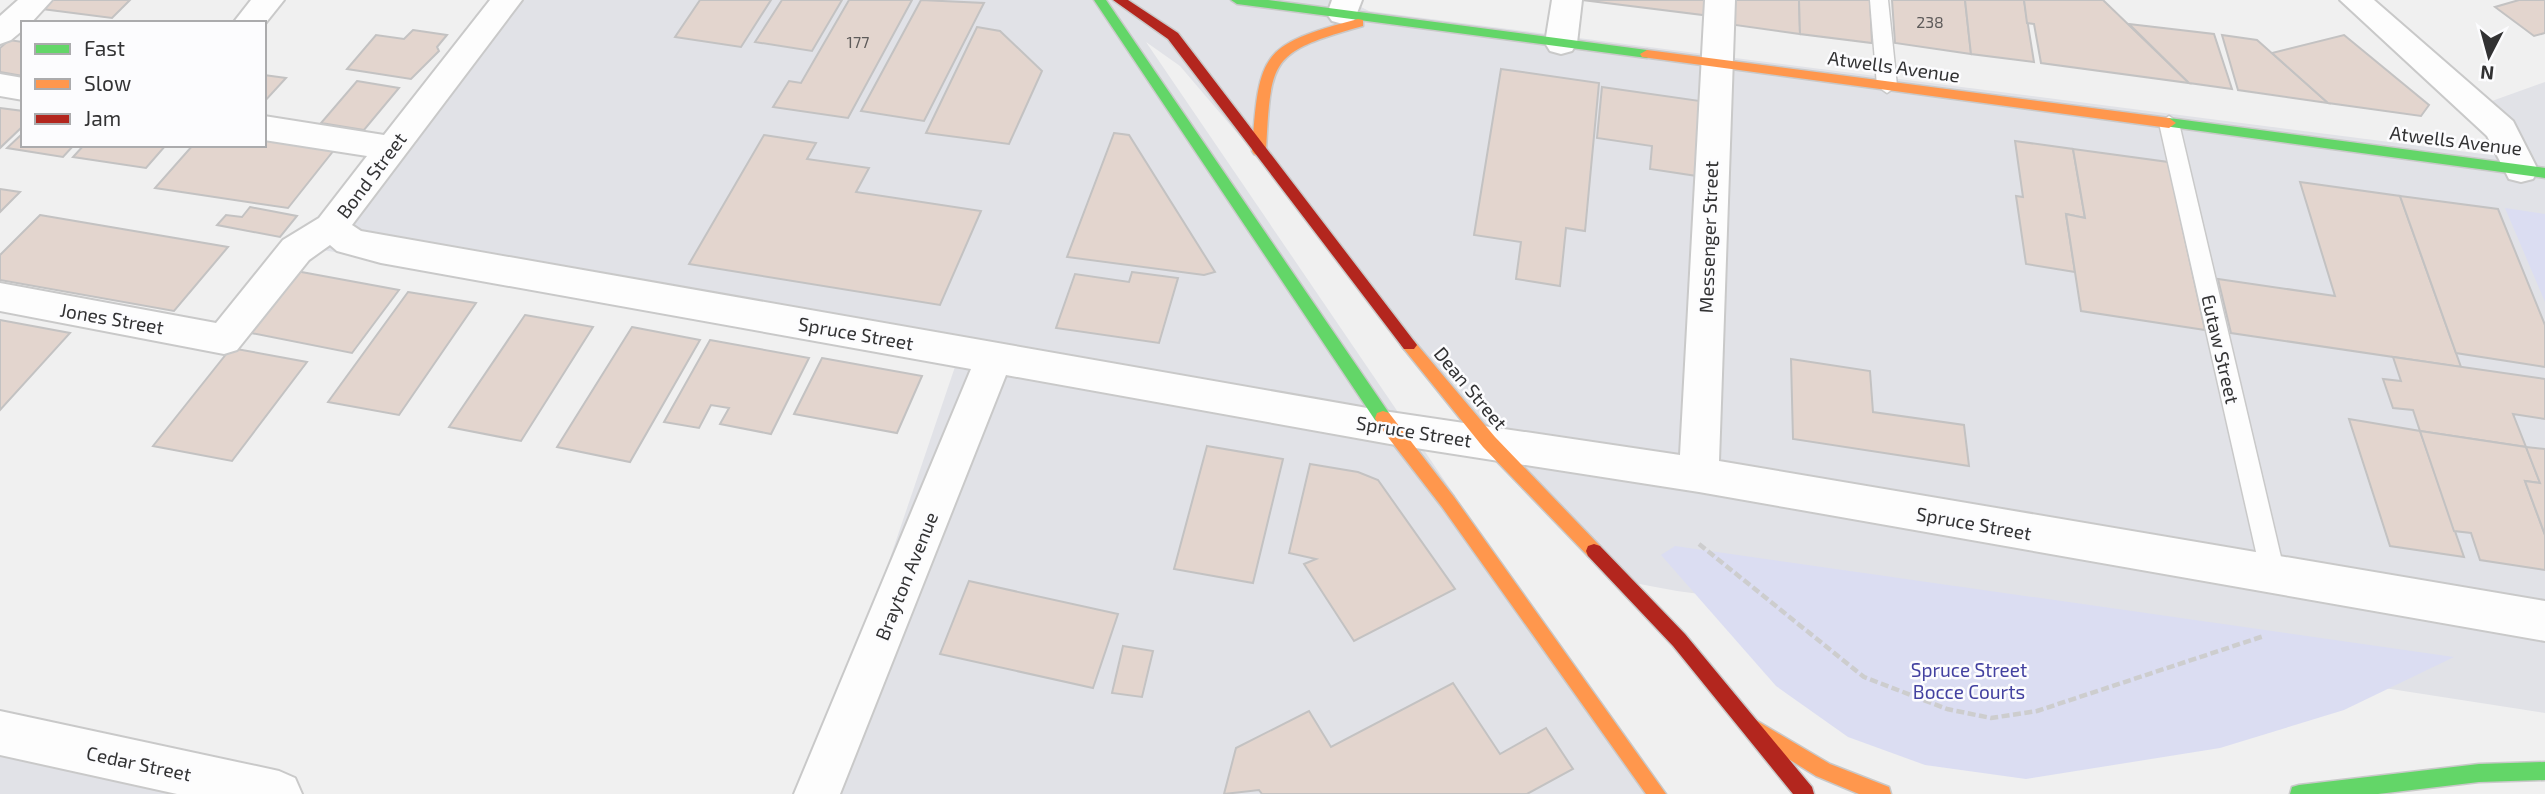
<svg xmlns="http://www.w3.org/2000/svg" width="2545" height="794" font-family="'Exo 2',sans-serif">
<rect width="100%" height="100%" fill="#f0f0f0"/>
<g fill="#e1e2e7">
<polygon points="521,0 1358,0 1357,5 1369,11 2522,159 2478,106 2545,82 2545,713 2268,670 1677,591 1618,580 1180,66 1146,42 1658,794 810,794 959,355 298,246"/>
<polygon points="0,743 293,794 0,794"/>
</g>
<g fill="#dbddf2">
<polygon points="2505,208 2545,214 2545,302"/>
<polygon points="1675,546 2454,657 2344,710 2220,748 2026,779 1925,765 1848,737 1776,686 1661,555"/>
</g>
<g fill="#e3d5ce" stroke="#c3c2c2" stroke-width="2">
<polygon points="51,0 130,0 112,18 42,9"/>
<polygon points="700,0 771,0 741,47 675,37"/>
<polygon points="782,0 842,0 812,51 755,42"/>
<polygon points="849,0 912,0 848,118 773,107 789,81 801,83"/>
<polygon points="921,0 984,3 924,121 861,111"/>
<polygon points="1582,0 1711,0 1711,16"/>
<polygon points="1729,0 1799,0 1800,34 1728,24"/>
<polygon points="1799,0 1870,0 1872,43 1800,34"/>
<polygon points="1892,0 1965,0 1971,54 1895,43"/>
<polygon points="1965,0 2024,0 2034,62 1971,54"/>
<polygon points="2024,0 2103,0 2189,83 2041,63 2034,24 2027,23"/>
<polygon points="2519,0 2545,0 2545,33 2534,36 2495,7"/>
<polygon points="2129,24 2214,34 2232,89 2189,83"/>
<polygon points="977,27 1000,31 1042,71 1009,144 926,133"/>
<polygon points="413,30 447,35 437,47 439,51 411,79 347,69 376,35 404,39"/>
<polygon points="2222,35 2257,40 2328,103 2238,90"/>
<polygon points="2344,35 2429,105 2421,116 2328,103 2272,53"/>
<polygon points="9,40 23,42 23,76 0,72 0,48"/>
<polygon points="1501,69 1599,83 1585,231 1566,228 1560,286 1516,279 1521,242 1474,235"/>
<polygon points="264,75 286,78 264,102"/>
<polygon points="357,81 399,88 364,130 321,123"/>
<polygon points="1602,87 1700,101 1697,176 1650,169 1652,146 1597,138"/>
<polygon points="0,108 23,111 23,126 0,148"/>
<polygon points="23,133 23,145 74,145 63,157 7,148"/>
<polygon points="1114,133 1129,135 1215,272 1204,275 1067,257"/>
<polygon points="764,135 816,143 807,159 869,168 856,192 981,211 940,305 689,264"/>
<polygon points="264,140 334,150 288,208 155,188 193,145 264,145"/>
<polygon points="2015,141 2073,149 2085,218 2066,214 2075,272 2026,264 2016,196 2023,197"/>
<polygon points="84,145 166,145 146,168 73,157"/>
<polygon points="2073,149 2168,162 2205,330 2081,311 2066,214 2085,218"/>
<polygon points="2300,182 2400,196 2461,367 2231,333 2218,279 2335,296"/>
<polygon points="0,189 20,192 0,212"/>
<polygon points="2400,196 2498,209 2545,325 2545,367 2456,353"/>
<polygon points="250,207 297,216 280,237 217,225 226,215 242,217"/>
<polygon points="40,215 228,247 174,311 0,280 0,255"/>
<polygon points="296,271 399,290 352,353 246,332"/>
<polygon points="1132,272 1178,278 1159,343 1056,328 1075,274 1129,282"/>
<polygon points="408,292 476,303 399,415 328,402"/>
<polygon points="525,315 593,327 521,441 449,427"/>
<polygon points="0,320 70,333 0,410"/>
<polygon points="632,327 700,340 630,462 557,447"/>
<polygon points="710,340 809,358 771,434 720,424 729,408 711,405 699,428 664,422"/>
<polygon points="231,348 307,362 232,461 153,446"/>
<polygon points="2393,357 2545,379 2545,419 2513,414 2526,447 2420,431 2413,410 2393,408 2383,379 2401,381"/>
<polygon points="822,358 922,376 897,433 794,414"/>
<polygon points="1791,359 1870,371 1873,412 1964,425 1969,466 1793,439"/>
<polygon points="2349,419 2420,431 2464,557 2390,546"/>
<polygon points="2420,431 2526,447 2540,483 2525,481 2545,535 2545,570 2480,560 2471,533 2454,531"/>
<polygon points="1207,446 1283,459 1253,583 1174,569"/>
<polygon points="2526,447 2545,449 2545,535 2525,481 2540,483"/>
<polygon points="1310,464 1358,472 1378,480 1455,589 1354,641 1304,564 1316,559 1289,553"/>
<polygon points="969,581 1118,614 1093,688 940,654"/>
<polygon points="1123,646 1153,651 1142,697 1112,693"/>
<polygon points="1453,683 1500,754 1546,728 1573,769 1527,794 1262,794 1259,790 1224,794 1236,748 1309,711 1331,747"/>
</g>
<g fill="none" stroke-linecap="round" stroke-linejoin="round">
<g stroke="#c9c9c9" stroke-width="3">
<g id="lane">
<polygon points="1870,0 1888,0 1897,86 1887,93 1877,86"/>
<polygon points="2169,116 2179,123 2285,574 2282,582 2273,585 2264,582 2261,574 2159,123"/>
</g>
</g>
<g stroke="#c9c9c9" stroke-width="4">
<g id="street">
<polygon points="18,0 52,0 31,23 23,23 23,30 11,40 0,44 0,16"/>
<polygon points="251,0 284,0 264,25 233,23"/>
<polygon points="490,0 522,0 352,225 361,231 1390,412 1680,455 1705,0 1735,0 1719,461 2545,601 2545,641 1699,492 1390,444 1006,375 840,794 794,794 971,369 381,263 337,251 330,245 309,260 237,350 224,354 0,311 0,283 216,323 283,240 319,218 367,156 264,140 264,116 384,135"/>
<polygon points="1332,0 1362,0 1354,21 1343,24 1332,21 1327,14"/>
<polygon points="1552,0 1582,0 1577,43 1572,51 1561,54 1550,51 1545,43"/>
<polygon points="2340,0 2374,0 2513,121 2538,170 2533,179 2521,182 2509,179 2487,136"/>
<polygon points="0,74 23,78 23,100 0,96"/>
<polygon points="0,711 279,771 295,778 302,794 177,794 0,755"/>
</g>
</g>
<g stroke="#c9c9c9" stroke-width="3">
<g id="fast">
<polygon points="1094,0 1106,0 1389,413 1391,418 1389,423 1377,423"/>
<polygon points="1231,0 1268,0 1647,50 1654,54 1647,58 1237,4"/>
<polygon points="2169,118 2545,168 2545,178 2164,126 2162,123 2164,120"/>
<polygon points="2545,762 2545,780 2479,782 2378,794 2290,794 2292,787 2299,785 2479,764"/>
</g>
</g>
<g stroke="#c9c9c9" stroke-width="3">
<g id="slow">
<path d="M1358 19 1363 20V26C1270 52 1271 58 1266 151L1259 156 1254 154 1252 151C1259 52 1261 45 1358 19Z"/>
<polygon points="1647,50 2169,118 2176,123 2169,128 1642,57 1640,54"/>
<polygon points="1409,339 1414,341 1495,437 1600,546 1602,551 1600,556 1594,558 1588,556 1483,447 1404,349 1401,345 1404,341"/>
<polygon points="1383,411 1389,413 1454,497 1666,794 1646,794 1442,507 1377,423 1375,418 1377,413"/>
<polygon points="1754,719 1830,764 1889,787 1891,794 1859,794 1816,776 1748,734 1745,728 1748,722"/>
</g>
</g>
<g stroke="#c9c9c9" stroke-width="3">
<g id="jam">
<polygon points="1113,0 1128,0 1178,33 1414,341 1417,345 1414,349 1404,349 1168,39"/>
<polygon points="1594,544 1600,546 1685,634 1812,787 1814,794 1793,794 1673,646 1588,556 1586,551 1588,546"/>
</g>
</g>
<polyline stroke="#cdcdce" stroke-width="4.5" stroke-dasharray="8 3.5" stroke-linecap="butt" points="1699,544 1864,677 1947,709 1991,718 2037,711 2264,636"/>
<use href="#lane" fill="#fdfdfd" fill-rule="evenodd"/>
<use href="#street" fill="#fdfdfd" fill-rule="evenodd"/>
<use href="#fast" fill="#63d668" fill-rule="evenodd"/>
<use href="#slow" fill="#ff974d" fill-rule="evenodd"/>
<use href="#jam" fill="#b3261e" fill-rule="evenodd"/>
</g>
<g text-anchor="middle" dominant-baseline="central" stroke-width="5" stroke-linejoin="round" paint-order="stroke">
<g font-size="16" fill="#5e5b5a">
<text x="1930" y="21">238</text>
<text x="858" y="41">177</text>
</g>
<g font-size="19" fill="#323233" stroke="#fcfcfe">
<text transform="translate(1894 66) rotate(8)">Atwells Avenue</text>
<text transform="translate(2456 140) rotate(7)">Atwells Avenue</text>
<text transform="translate(371 175) rotate(-53)">Bond Street</text>
<text transform="translate(1708 237) rotate(-88)">Messenger Street</text>
<text transform="translate(112 318) rotate(10)">Jones Street</text>
<text transform="translate(856 333) rotate(10)">Spruce Street</text>
<text transform="translate(2221 349) rotate(77)">Eutaw Street</text>
<text transform="translate(1471 388) rotate(50)">Dean Street</text>
<text transform="translate(1414 431) rotate(9)">Spruce Street</text>
<text transform="translate(1974 523) rotate(10)">Spruce Street</text>
<text transform="translate(906 576) rotate(-68)">Brayton Avenue</text>
<text transform="translate(139 763) rotate(12)">Cedar Street</text>
</g>
<g font-size="19" fill="#4341a0" stroke="#fcfcfe">
<text x="1969" y="669">Spruce Street<tspan x="1969" dy="22">Bocce Courts</tspan></text>
</g>
</g>
<rect x="21" y="21" width="245" height="126" fill="#fcfcfe" stroke="#ababad" stroke-width="2"/>
<rect x="35" y="44" width="35" height="10" fill="#63d668" stroke="#ababad" stroke-width="2"/>
<text x="84" y="56" font-size="21" fill="#323233">Fast</text>
<rect x="35" y="79" width="35" height="10" fill="#ff974d" stroke="#ababad" stroke-width="2"/>
<text x="84" y="91" font-size="21" fill="#323233">Slow</text>
<rect x="35" y="114" width="35" height="10" fill="#b3261e" stroke="#ababad" stroke-width="2"/>
<text x="84" y="126" font-size="21" fill="#323233">Jam</text>
<g transform="translate(2489 56) rotate(186)" stroke="#fcfcfe" stroke-width="5" paint-order="stroke">
<path d="M0-5L12 26L0 18L-12 26Z" fill="#323233"/>
<text y="-10" font-size="19" font-weight="bold" text-anchor="middle" fill="#323233">N</text>
</g>
</svg>
